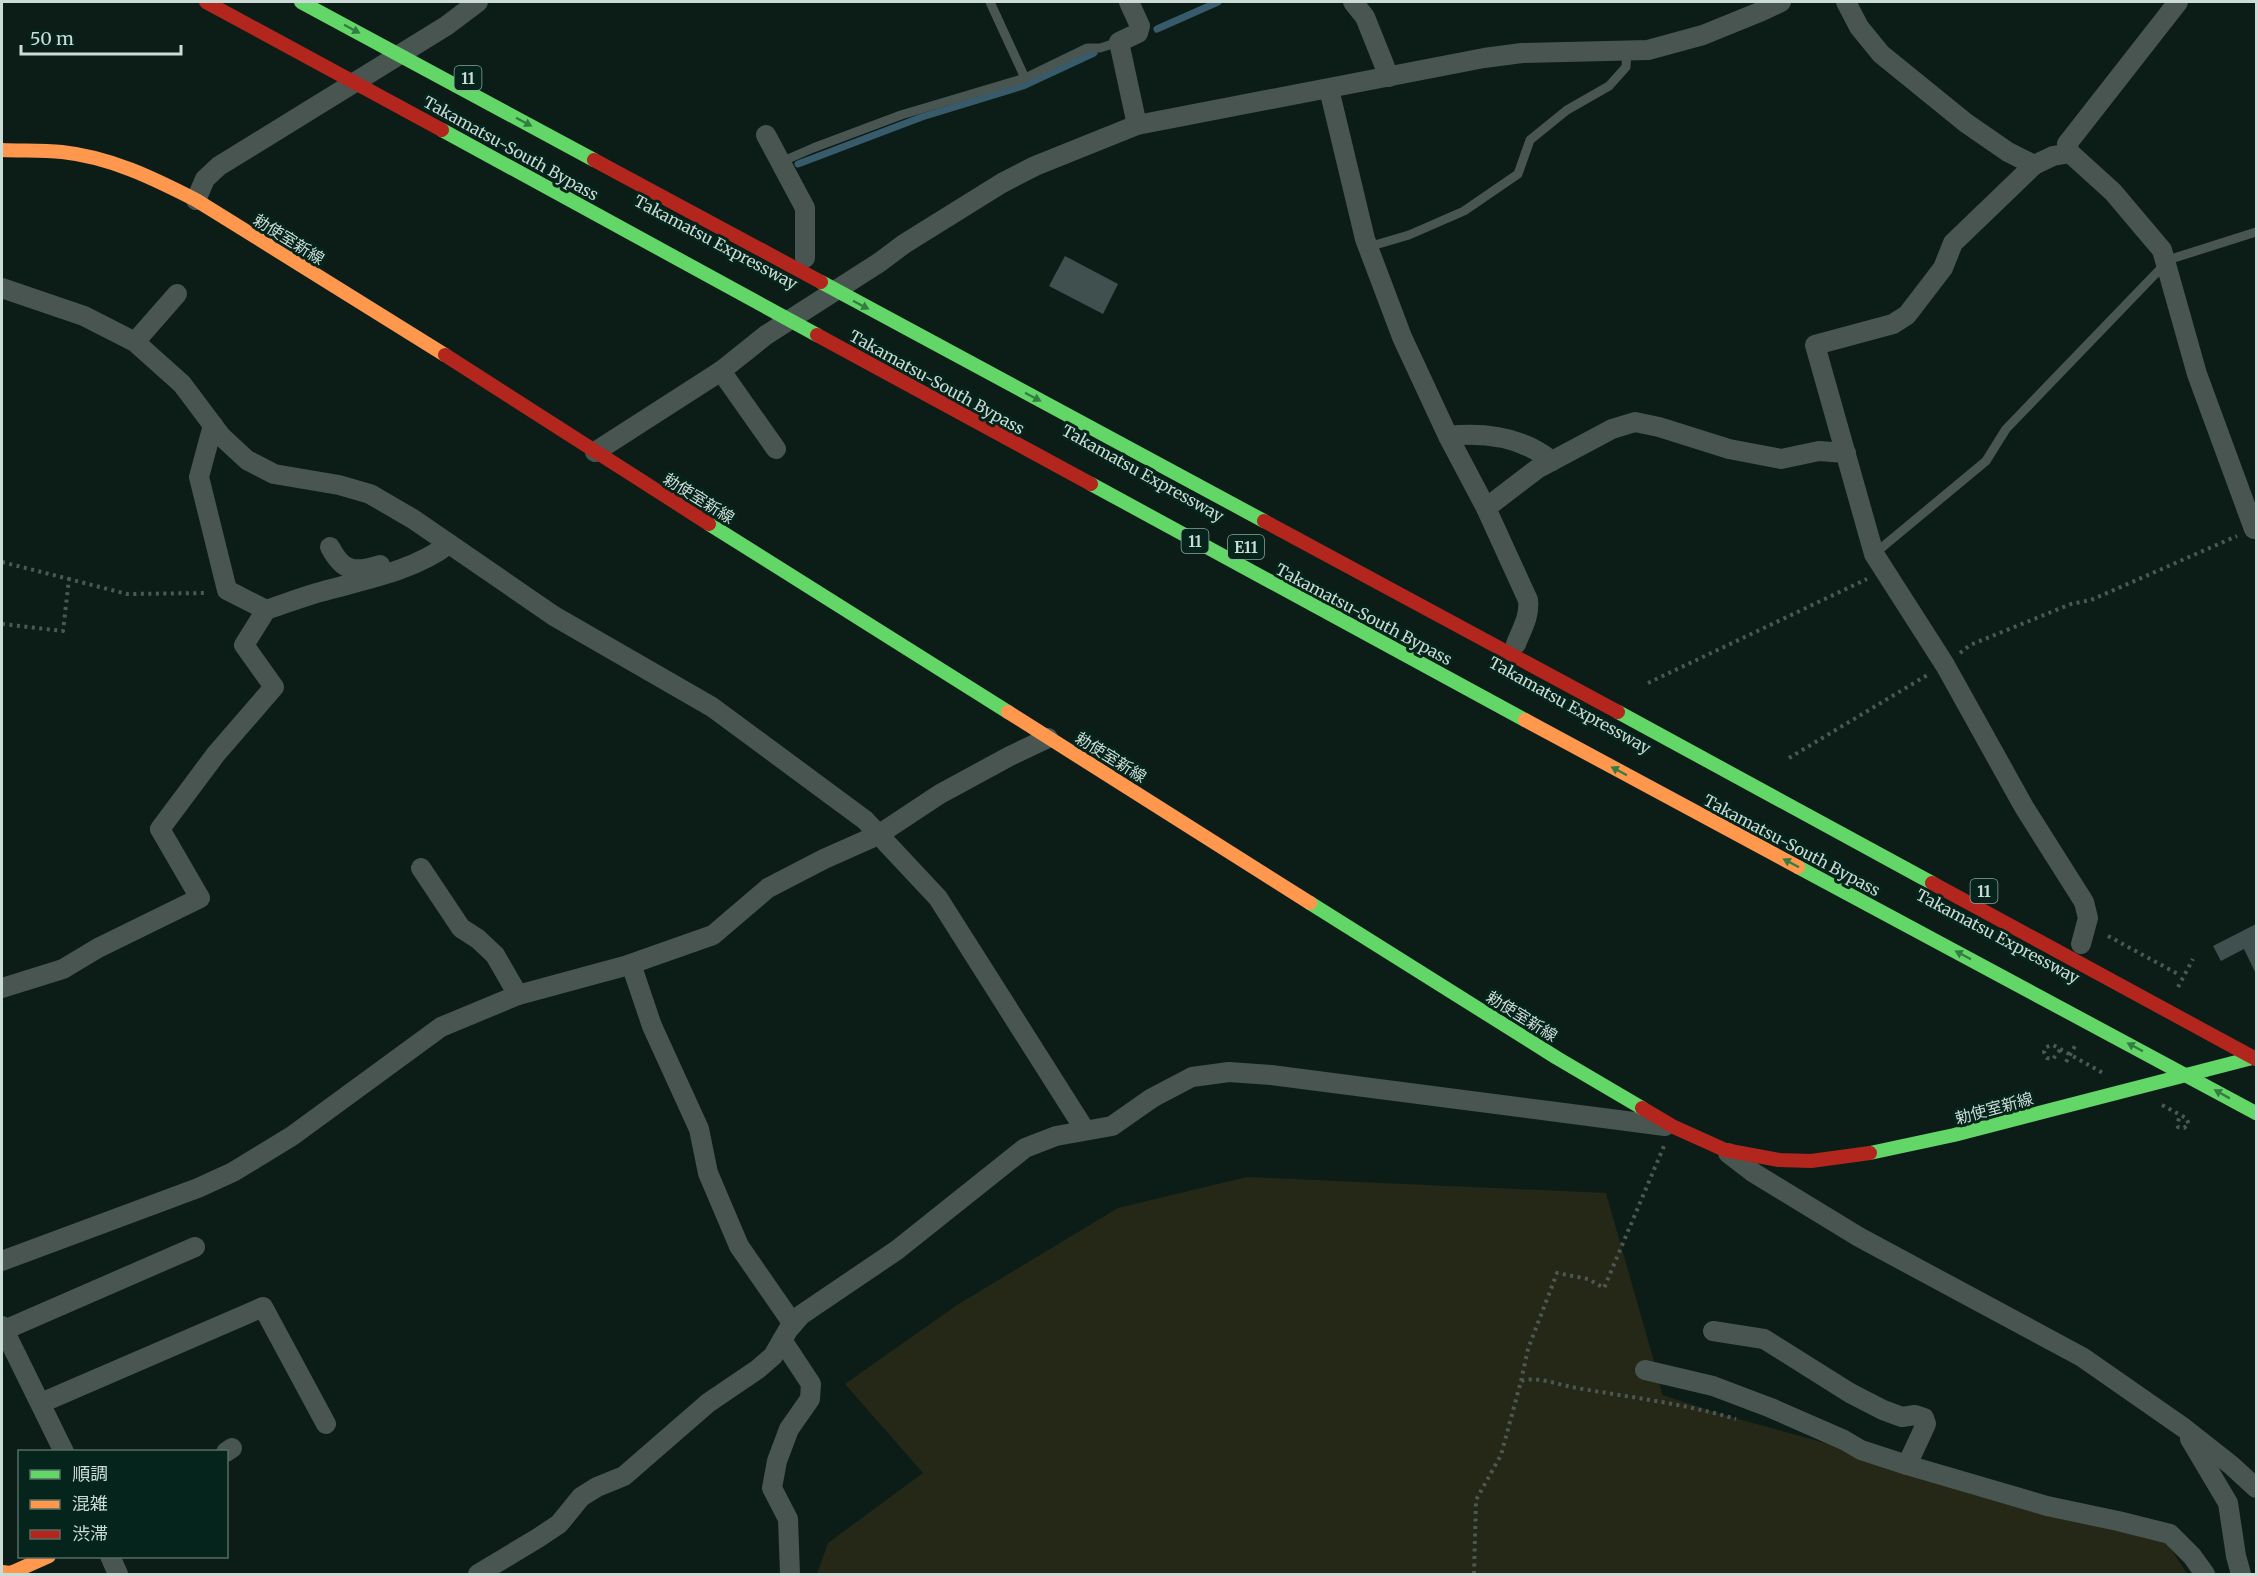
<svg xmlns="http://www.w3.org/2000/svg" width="2258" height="1576" font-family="Merriweather,'Noto Sans JP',serif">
<rect width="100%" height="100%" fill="#0c1d18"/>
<polygon fill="#252816" points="1247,1177 1606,1193 1659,1379 1662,1395 1724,1415 2163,1536 2187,1574 817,1574 828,1543 923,1473 845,1384 957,1305 1118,1208"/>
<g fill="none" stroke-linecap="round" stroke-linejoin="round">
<g stroke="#385b6b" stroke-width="7">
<polyline points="1157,29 1218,2"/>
<polyline points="798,164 922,117 1023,86 1094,53"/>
</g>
</g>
<g fill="#40504e">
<polygon points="1065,256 1118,284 1103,314 1049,286"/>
<polygon points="2256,924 2256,974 2244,949 2221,961 2213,946"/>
</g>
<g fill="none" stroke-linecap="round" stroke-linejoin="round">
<g stroke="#4d5854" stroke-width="4" stroke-dasharray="3 4.5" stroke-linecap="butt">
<polyline points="2,562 69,579"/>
<polyline points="2,624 63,631 69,579 127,594 208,593"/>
<polyline points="1960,653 1970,645 2071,604 2091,600 2237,536"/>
<polyline points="1648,683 1867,579"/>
<polyline points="1789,758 1929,674"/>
<polyline points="2108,936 2178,974"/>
<polyline points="2178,987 2193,959"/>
<polyline points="2060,1050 2053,1059 2047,1058 2044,1052 2046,1047 2053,1045 2103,1073"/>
<polyline points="2066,1062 2075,1046"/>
<polyline points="2162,1105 2186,1118 2189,1124 2184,1128 2178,1127 2177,1124 2180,1116"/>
<polyline points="1521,1381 1528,1349 1557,1273 1588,1279 1604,1288 1664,1146"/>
<path d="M1474 1574 1476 1500 1501 1455 1521 1381C1537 1376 1556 1384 1571 1387 1627 1397 1682 1403 1736 1419"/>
</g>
<g stroke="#495551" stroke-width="9">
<polyline points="990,2 1025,78"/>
<polyline points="781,162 813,148 901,115 1025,78 1087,48 1100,48 1119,42"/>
<polyline points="1368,247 1409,235 1464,211 1518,174 1530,140 1567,110 1609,86 1626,67 1627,51"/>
<polyline points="1874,554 1986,461 2006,429 2165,264 2174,258 2256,232"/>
</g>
<g stroke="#495551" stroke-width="20">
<polyline points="1129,2 1140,26 1138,33 1119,42 1137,125"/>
<polyline points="1353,2 1365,17 1389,77"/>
<polyline points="1846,2 1859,27 1881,54 1966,123 2008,152 2034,165 2053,156 2070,153"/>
<polyline points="2178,2 2067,144 2070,153 2113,192 2162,250 2197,374 2254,529 2256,528"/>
<path d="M1329 89 1365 239 1402 337 1448 436 1486 508 1528 600C1530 616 1522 629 1516 644"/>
<polyline points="766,135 805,208 805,258"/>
<polyline points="2034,165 1953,243 1943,268 1907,315 1893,324 1815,345 1874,554 1945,665 2024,807 2084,902 2088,918 2081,944"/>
<polyline points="196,200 205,179 219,166 446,26 478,2"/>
<polyline points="2,288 84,316 135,342 182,384 221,436 247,460 274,474 339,485 370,494 413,519 554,616 712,707 865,820 938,898 1085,1130"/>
<polyline points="135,342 177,294"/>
<polyline points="721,371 776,449"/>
<path d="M1448 436C1485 432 1522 437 1552 461"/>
<polyline points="595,452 721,371 766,335 880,262 904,244 1002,183 1035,166 1137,125 1484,58 1522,53 1648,50 1703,35 1762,11 1781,2"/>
<polyline points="1486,508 1537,469 1612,429 1635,422 1659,427 1729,449 1781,459 1819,451 1846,453"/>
<path d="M330 547C343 572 354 573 380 565"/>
<path d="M266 610C285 604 304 596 324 591 367 579 413 571 449 544"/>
<polyline points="421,868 461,928 478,939 495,955 518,995"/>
<polyline points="631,964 652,1026 699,1129 708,1173 739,1246 793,1324"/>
<polyline points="2,988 63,969 98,948 200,898 160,829 216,754 274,687 244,645 266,610 227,590 199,477 213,425"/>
<polyline points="1728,1153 1754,1173 1859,1237 2082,1357 2184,1428 2231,1465 2256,1488"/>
<polyline points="2,1261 198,1188 233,1172 292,1136 441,1027 518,995 625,966 713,935 768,888 824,859 878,835 940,794 1010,756 1048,738"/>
<polyline points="2,1326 64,1452"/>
<polyline points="2,1331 195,1247"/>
<polyline points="1713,1331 1764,1339 1850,1393 1883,1410 1902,1417 1915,1415 1924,1418 1926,1424 1907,1465"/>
<polyline points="782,1340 811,1384 810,1399 789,1429 777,1461 772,1488 788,1519 790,1574"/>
<polyline points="1645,1370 1713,1386 1771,1408 1844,1440 1861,1450 1907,1465 2047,1506 2118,1521 2170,1534 2192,1556 2205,1574"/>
<polyline points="41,1403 263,1307 326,1424"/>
<polyline points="2190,1439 2228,1503 2236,1556 2241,1574"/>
<polyline points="226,1452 232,1448"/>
<polyline points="110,1556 118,1574"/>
<polyline points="478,1574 538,1538 559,1524 581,1497 597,1487 624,1476 708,1403 758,1369 773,1356 788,1330 801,1315 897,1250 1025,1148 1056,1136 1112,1126 1152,1098 1192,1077 1229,1072 1271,1075 1665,1126"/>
</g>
<g stroke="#63d668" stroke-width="14">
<polyline points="301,2 594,160"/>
<polyline points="442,130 817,335"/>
<polyline points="821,282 1264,521"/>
<polyline points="1091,484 1525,720"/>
<polyline points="709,524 1008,712"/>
<polyline points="1618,712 1932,883"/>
<polyline points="1798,867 2256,1113"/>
<polyline points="1310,903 1557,1058 1642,1108"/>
<polyline points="1870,1153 1954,1135 2256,1057"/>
</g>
<g stroke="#ff974d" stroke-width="14">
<path d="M2 150C22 151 42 150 62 152 110 157 153 178 196 200L445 355"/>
<polyline points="1008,712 1310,903"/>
<polyline points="1525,720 1798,867"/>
<polyline points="2,1572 11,1573 49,1556"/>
</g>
<g stroke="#b3261e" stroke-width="14">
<polyline points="206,2 442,130"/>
<polyline points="594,160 821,282"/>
<polyline points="817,335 1091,484"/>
<polyline points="445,355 709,524"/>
<polyline points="1264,521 1618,712"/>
<polyline points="1932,883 2256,1059"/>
<polyline points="1642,1108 1674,1127 1725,1150 1779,1160 1811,1161 1870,1153"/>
</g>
</g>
<defs><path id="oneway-solid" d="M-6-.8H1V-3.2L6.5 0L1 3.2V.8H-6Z" transform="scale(1.5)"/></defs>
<g fill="#347d42">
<use href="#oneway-solid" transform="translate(352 29) rotate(28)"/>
<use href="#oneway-solid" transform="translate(524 122) rotate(28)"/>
<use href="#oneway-solid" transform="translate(861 305) rotate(28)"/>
<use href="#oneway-solid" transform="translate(1033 397) rotate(28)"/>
<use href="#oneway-solid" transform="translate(1619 771) rotate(-152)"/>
<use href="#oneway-solid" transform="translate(1791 863) rotate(-152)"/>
<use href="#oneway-solid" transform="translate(1963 955) rotate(-152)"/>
<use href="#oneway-solid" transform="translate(2135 1047) rotate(-152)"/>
<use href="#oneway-solid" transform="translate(2222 1094) rotate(-151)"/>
</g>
<g text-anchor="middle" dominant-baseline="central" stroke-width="6" stroke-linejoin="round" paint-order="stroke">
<g fill="#05241b" stroke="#90a59e" stroke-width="1.5">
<rect x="454.5" y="66" width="27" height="24" rx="4.5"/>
<rect x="1181.5" y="529" width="27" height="24" rx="4.5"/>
<rect x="1228" y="535" width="36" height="24" rx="4.5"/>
<rect x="1970.5" y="879" width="27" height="24" rx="4.5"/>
</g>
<g font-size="15" font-weight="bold" fill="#cbdcd6">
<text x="468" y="78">11</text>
<text x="1195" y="541">11</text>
<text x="1246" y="547">E11</text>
<text x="1984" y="891">11</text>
</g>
<g font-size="16" fill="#cbdcd6" stroke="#05241b">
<text transform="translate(511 148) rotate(29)">Takamatsu-South Bypass</text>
<text transform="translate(289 239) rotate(32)">勅使室新線</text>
<text transform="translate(716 242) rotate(28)">Takamatsu Expressway</text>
<text transform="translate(937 382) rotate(29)">Takamatsu-South Bypass</text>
<text transform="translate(1143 473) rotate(29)">Takamatsu Expressway</text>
<text transform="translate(699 498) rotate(32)">勅使室新線</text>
<text transform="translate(1364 614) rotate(28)">Takamatsu-South Bypass</text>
<text transform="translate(1570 705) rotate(29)">Takamatsu Expressway</text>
<text transform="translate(1111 757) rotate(32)">勅使室新線</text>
<text transform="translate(1792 845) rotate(28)">Takamatsu-South Bypass</text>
<text transform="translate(1998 936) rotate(28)">Takamatsu Expressway</text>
<text transform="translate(1522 1016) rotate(32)">勅使室新線</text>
<text transform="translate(1994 1108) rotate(-15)">勅使室新線</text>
</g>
</g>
<rect width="2258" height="1576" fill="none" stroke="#cbdcd6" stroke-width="6"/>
<rect x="18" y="1450" width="210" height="108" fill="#05241b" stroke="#546e66" stroke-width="1.5"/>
<rect x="30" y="1470" width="30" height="9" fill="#63d668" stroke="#546e66" stroke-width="1.5"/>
<text x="72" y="1480" font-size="18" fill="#cbdcd6">順調</text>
<rect x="30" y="1500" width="30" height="9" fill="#ff974d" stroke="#546e66" stroke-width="1.5"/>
<text x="72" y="1510" font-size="18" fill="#cbdcd6">混雑</text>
<rect x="30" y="1530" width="30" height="9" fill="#b3261e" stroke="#546e66" stroke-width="1.5"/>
<text x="72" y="1540" font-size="18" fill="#cbdcd6">渋滞</text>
<path d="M21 45v9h160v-9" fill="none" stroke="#cbdcd6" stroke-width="3"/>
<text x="30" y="45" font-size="18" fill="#cbdcd6" stroke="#05241b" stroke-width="4.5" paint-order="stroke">50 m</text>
</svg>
